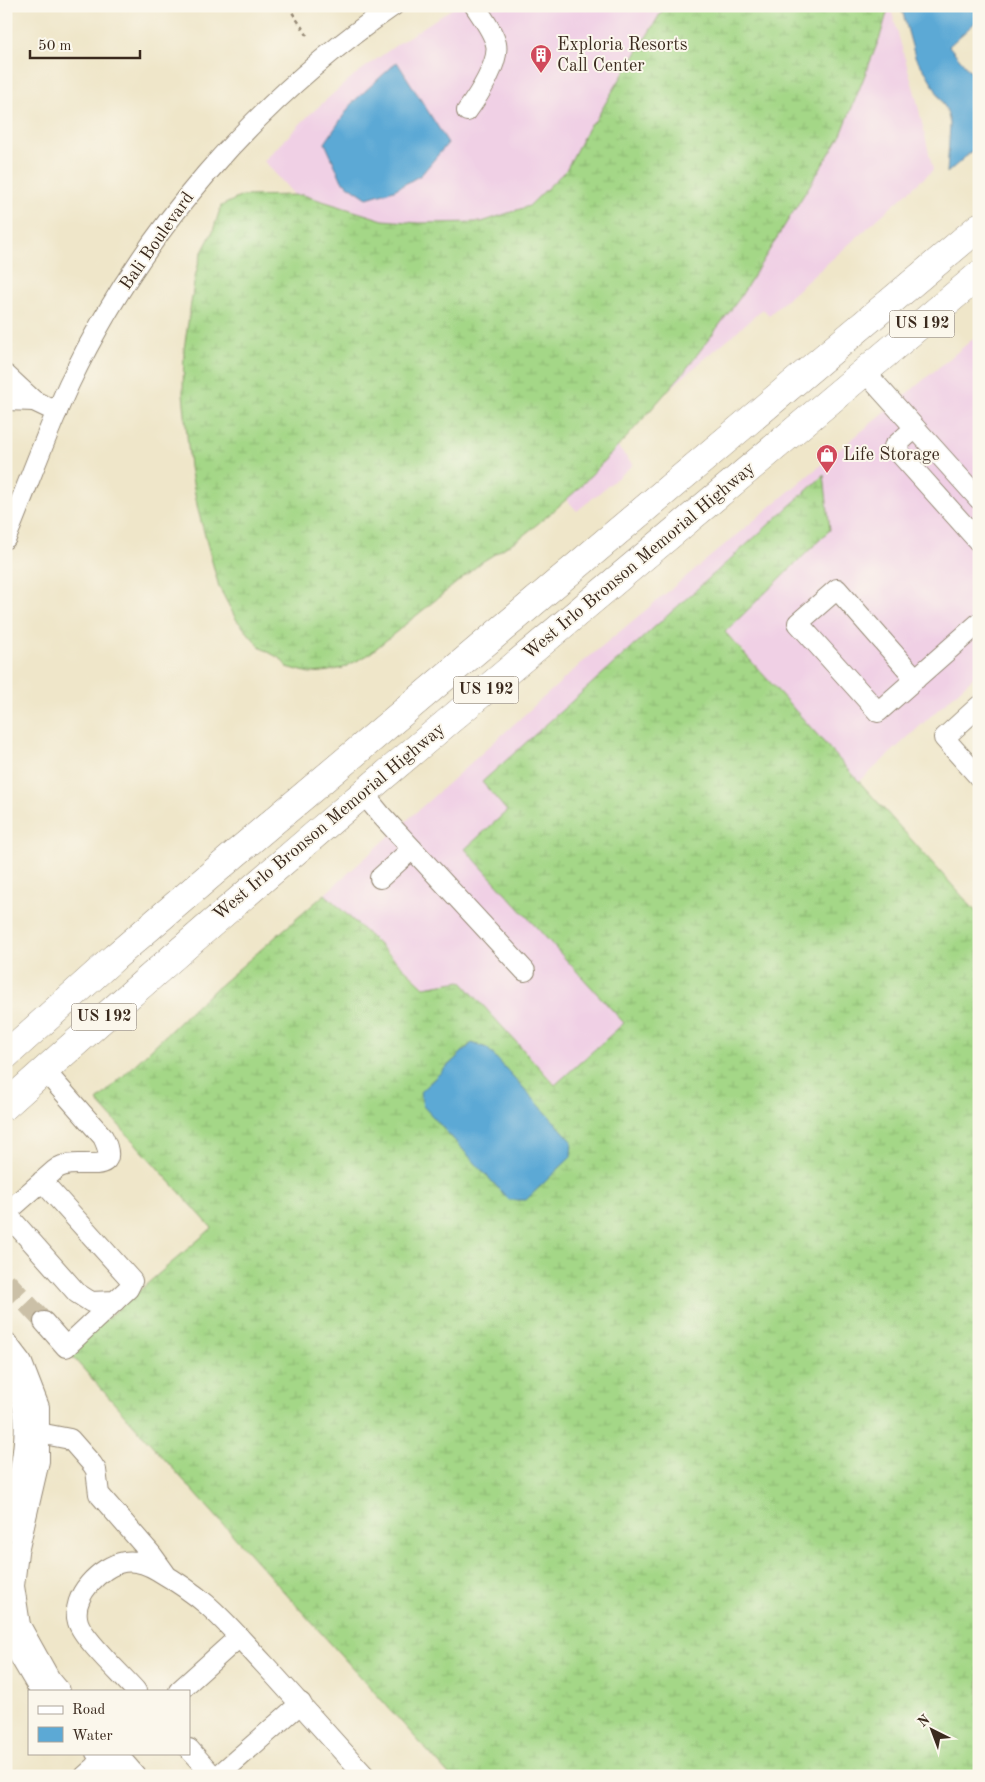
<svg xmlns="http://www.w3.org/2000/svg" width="985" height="1782" font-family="'Old Standard TT',serif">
<defs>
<pattern id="wetland-marsh" width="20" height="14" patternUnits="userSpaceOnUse" patternTransform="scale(1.25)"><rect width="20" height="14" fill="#a4d787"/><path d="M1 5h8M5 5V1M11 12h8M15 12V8" fill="none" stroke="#8eb974"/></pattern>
</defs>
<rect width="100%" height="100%" fill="#fbf7ec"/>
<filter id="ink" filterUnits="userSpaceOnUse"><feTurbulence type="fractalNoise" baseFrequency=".02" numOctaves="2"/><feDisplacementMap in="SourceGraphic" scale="10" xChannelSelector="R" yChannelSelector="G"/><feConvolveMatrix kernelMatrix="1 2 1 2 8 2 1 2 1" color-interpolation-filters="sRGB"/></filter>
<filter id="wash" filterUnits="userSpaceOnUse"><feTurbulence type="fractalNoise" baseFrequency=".0096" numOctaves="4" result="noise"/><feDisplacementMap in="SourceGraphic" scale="20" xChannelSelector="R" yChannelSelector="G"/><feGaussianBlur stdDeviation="1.12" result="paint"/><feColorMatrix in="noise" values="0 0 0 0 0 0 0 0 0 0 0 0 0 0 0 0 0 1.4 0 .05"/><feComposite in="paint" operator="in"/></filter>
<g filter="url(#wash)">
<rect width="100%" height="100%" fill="#efe6c9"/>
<g fill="#f0d0e5">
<polygon points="456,6 890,6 916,97 933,170 769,315 763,309 611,439 633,465 577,511 264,161 308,116 353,76 402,41"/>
<polygon points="979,334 979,672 859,782 725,631 829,530 482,782 507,811 465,849 624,1023 556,1085 461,981 425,987 325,894 583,662"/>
</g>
<g fill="url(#wetland-marsh)" stroke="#708052" fill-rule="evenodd">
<path d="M665 6H889L880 37 841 135 739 299 684 372 627 437 577 490 551 513 520 538 482 562 368 655 343 668 324 672 309 673 287 667 281 659 261 648 236 619 219 587 198 510 190 467 183 393 184 349 195 277 201 254 213 231 221 206 242 196 303 195 383 220 418 223 482 222 529 206 566 170 590 124 595 121C617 82 642 45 665 6Z"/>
<path d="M824 475 830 530 725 632 979 915V1776H450L68 1352 212 1228 97 1101 197 1005 325 894 424 987 461 981 555 1085 624 1023 465 849 507 811 482 782ZM472 1043 487 1048 420 1092Z"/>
</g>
<g fill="#5ca9d5" stroke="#4c6a7a">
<polygon points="901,6 978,6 979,19 949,46 979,82 979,145 947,173 950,124 947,111 927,74 915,57"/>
<polygon points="397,62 448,143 421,175 394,190 367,198 342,181 325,143 352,103"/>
<polygon points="472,1043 487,1048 572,1141 571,1157 526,1200 509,1200 423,1106 420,1092"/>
</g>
</g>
<g filter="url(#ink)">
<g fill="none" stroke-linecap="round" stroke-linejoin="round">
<polyline stroke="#cbc0a7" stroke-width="20" stroke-dasharray="20 10" stroke-linecap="butt" points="6,1281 44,1322"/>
<g stroke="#958874" stroke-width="22">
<g id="minor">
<path d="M467 111C478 96 500 62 496 44 493 31 482 17 475 6"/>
<polyline points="865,372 979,499"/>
<polyline points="6,375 34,401 57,412"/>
<polyline points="6,400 34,401"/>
<polyline points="915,428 894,447 979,542"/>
<path d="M6 538C27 487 46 434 69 384 141 233 255 101 393 6"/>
<polyline points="916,679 837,589 798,623 878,712 979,623"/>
<polyline points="979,706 944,738 979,777"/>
<polyline points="363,793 381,815 525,971"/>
<polyline points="380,878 412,849"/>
<path d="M42 1181 132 1281 128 1289 115 1301 91 1302 77 1293 6 1213 55 1170C57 1168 59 1167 62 1166 81 1158 123 1178 103 1137L44 1070"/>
<polyline points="44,1322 66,1347 115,1301"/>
<polyline points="6,1342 22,1363 39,1407 39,1461 18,1552 14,1586 20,1625 50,1679 60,1691"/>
<path d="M6 1372C11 1381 18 1391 21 1400 32 1434 15 1496 6 1531"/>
<polyline points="27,1434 39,1433 70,1439 92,1464 96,1470 99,1494 152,1555 165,1573"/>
<polyline points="6,1623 10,1640 40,1691"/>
<path d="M136 1691C123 1676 83 1639 78 1622 70 1596 101 1566 124 1562 135 1560 147 1564 157 1570 174 1580 191 1591 206 1604 227 1622 245 1644 264 1664 298 1701 331 1739 365 1776"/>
<polyline points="179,1691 239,1637"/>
<polyline points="189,1749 213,1776"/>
<polyline points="96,1753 116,1776"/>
<polyline points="116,1753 136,1776"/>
<polyline points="85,1776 111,1753"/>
<polyline points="218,1776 301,1703"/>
</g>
</g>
<g stroke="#958874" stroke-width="29">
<g id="highway">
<polyline points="6,1055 115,957 235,854 979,227"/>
<path d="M6 1105C323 820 654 551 979 275"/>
</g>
</g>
<polyline stroke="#958874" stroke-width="2.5" stroke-dasharray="4 4" stroke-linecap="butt" points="288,6 307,35"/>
<use href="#minor" stroke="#fff" stroke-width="20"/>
<use href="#highway" stroke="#fff" stroke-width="28"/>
</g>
</g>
<defs>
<g id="building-pin" transform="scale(1.125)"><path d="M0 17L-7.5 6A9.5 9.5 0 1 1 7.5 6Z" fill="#d1495b" stroke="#fbf7ec"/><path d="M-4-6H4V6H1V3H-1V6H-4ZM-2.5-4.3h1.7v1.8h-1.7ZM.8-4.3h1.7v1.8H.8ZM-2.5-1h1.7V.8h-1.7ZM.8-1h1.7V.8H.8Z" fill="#fff"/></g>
<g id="shop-pin" transform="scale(1.125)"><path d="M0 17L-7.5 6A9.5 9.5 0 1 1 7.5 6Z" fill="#d1495b" stroke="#fbf7ec"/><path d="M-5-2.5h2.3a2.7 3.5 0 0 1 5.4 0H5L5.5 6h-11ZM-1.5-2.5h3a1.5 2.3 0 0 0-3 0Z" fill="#fff"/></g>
</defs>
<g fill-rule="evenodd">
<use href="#building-pin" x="541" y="55"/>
<use href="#shop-pin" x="827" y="455"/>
</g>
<g text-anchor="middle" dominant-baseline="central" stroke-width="4" stroke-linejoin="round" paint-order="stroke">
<g fill="#fbf7ec" stroke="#75685c" stroke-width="1">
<rect x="889.5" y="310.5" width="65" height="27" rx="4"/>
<rect x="453.5" y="676.5" width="65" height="27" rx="4"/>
<rect x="71.5" y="1003.5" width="65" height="27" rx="4"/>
</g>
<g font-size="16" font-weight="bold" fill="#3b2a1e">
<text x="922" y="324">US 192</text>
<text x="486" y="690">US 192</text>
<text x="104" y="1017">US 192</text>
</g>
<g font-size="18" fill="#3b2a1e" stroke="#fbf7ec" text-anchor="start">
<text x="557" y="45">Exploria Resorts<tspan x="557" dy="21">Call Center</tspan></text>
<text x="843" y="455">Life Storage</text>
</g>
<g font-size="18" fill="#3b2a1e" stroke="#fbf7ec">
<text transform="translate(157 241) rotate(-55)">Bali Boulevard</text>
<text transform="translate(639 561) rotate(-40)">West Irlo Bronson Memorial Highway</text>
<text transform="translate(329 822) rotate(-40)">West Irlo Bronson Memorial Highway</text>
</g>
</g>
<rect width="985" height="1782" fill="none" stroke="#fbf7ec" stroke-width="25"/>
<rect x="28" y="1690" width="162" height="65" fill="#fbf7ec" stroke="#aea59a"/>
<rect x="38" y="1706" width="25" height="8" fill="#ffffff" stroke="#aea59a"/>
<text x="72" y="1714" font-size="15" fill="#3b2a1e">Road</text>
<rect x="38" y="1727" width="25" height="15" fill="#5ca9d5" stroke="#aea59a"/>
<text x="72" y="1740" font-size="15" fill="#3b2a1e">Water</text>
<g transform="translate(932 1730) rotate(318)" stroke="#fbf7ec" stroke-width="4" paint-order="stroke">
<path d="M0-4L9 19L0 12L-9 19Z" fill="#3b2a1e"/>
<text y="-8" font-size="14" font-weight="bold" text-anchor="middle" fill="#3b2a1e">N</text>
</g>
<path d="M30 50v8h110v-8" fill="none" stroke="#3b2a1e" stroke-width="2.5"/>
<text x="38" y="50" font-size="15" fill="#3b2a1e" stroke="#fbf7ec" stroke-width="4" paint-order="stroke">50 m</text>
</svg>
